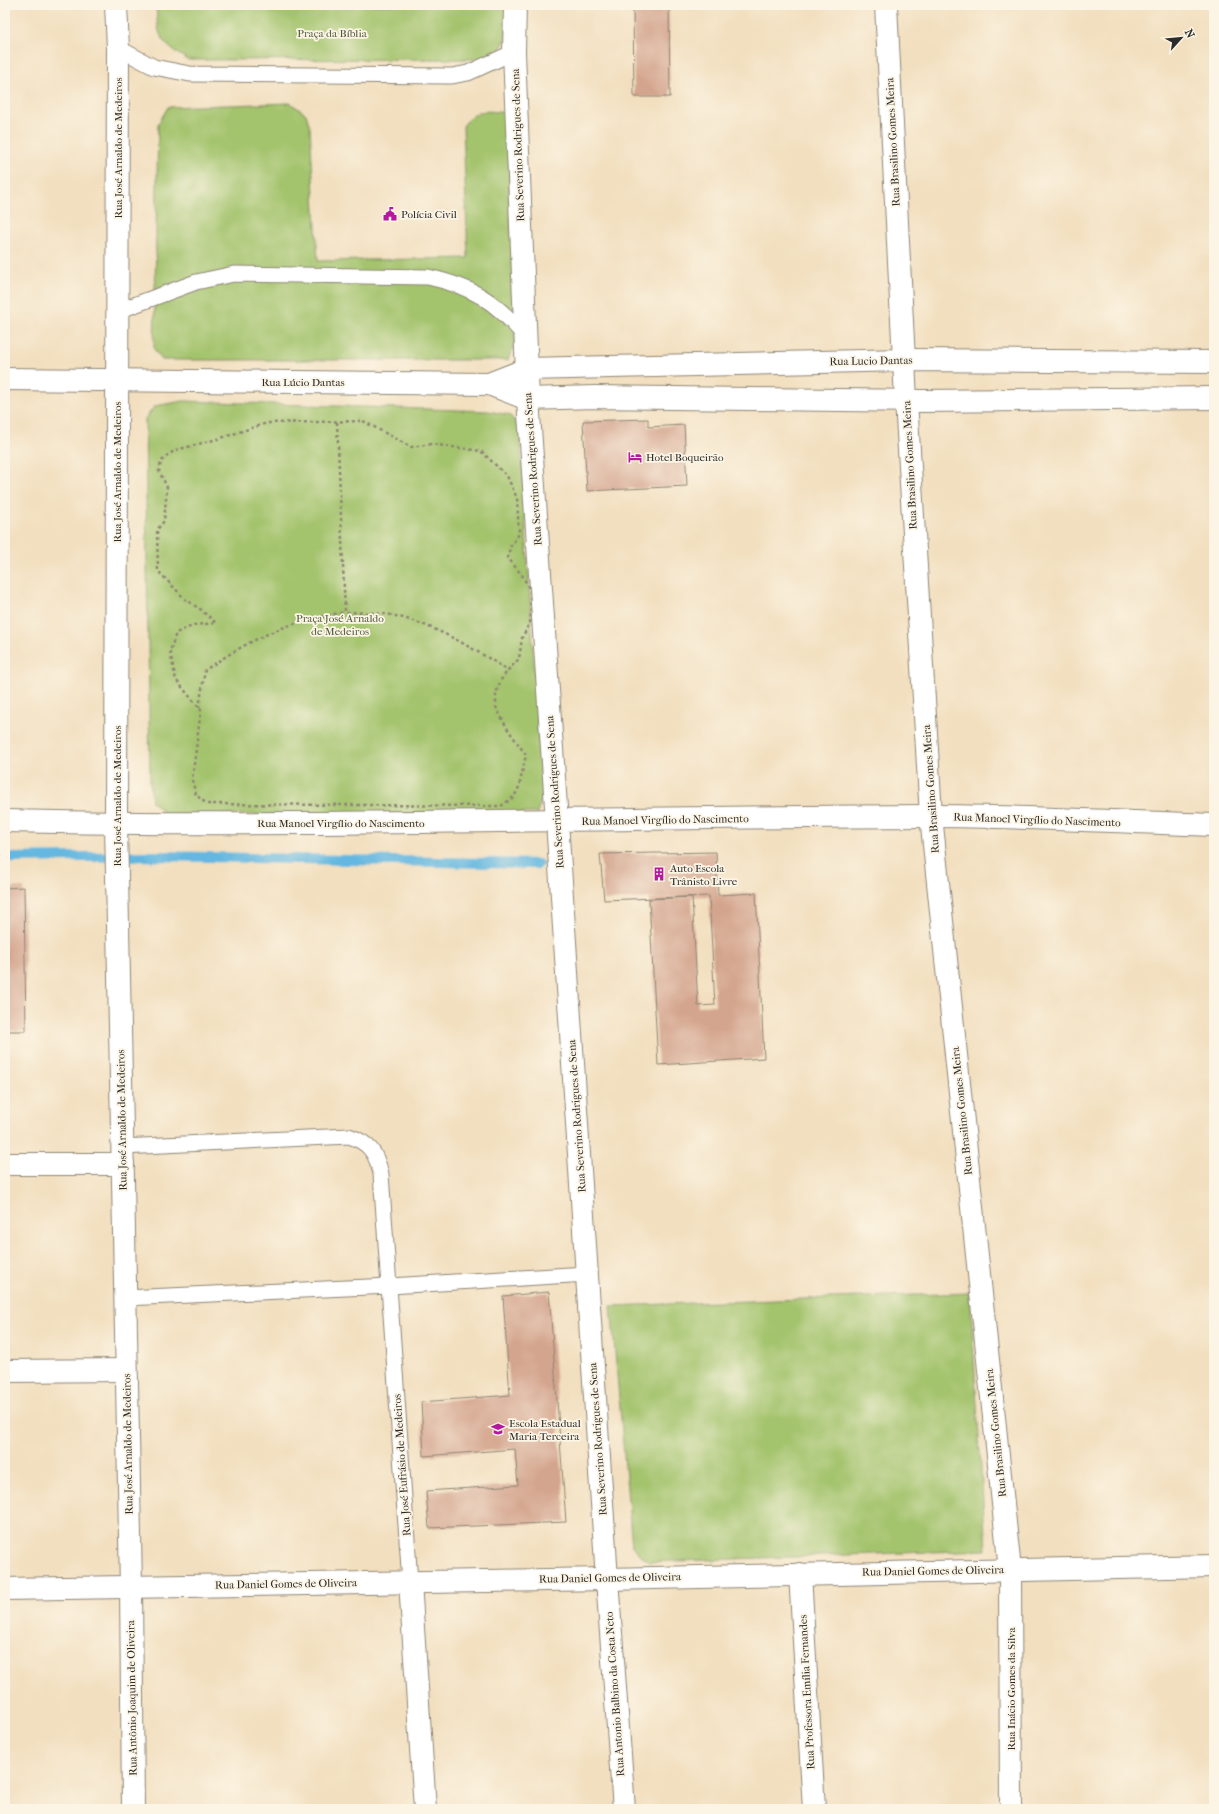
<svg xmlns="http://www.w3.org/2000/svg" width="1219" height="1814" font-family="'IM FELL French Canon',serif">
<rect width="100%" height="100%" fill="#fcf5e5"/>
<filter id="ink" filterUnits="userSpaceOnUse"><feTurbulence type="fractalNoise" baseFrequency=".025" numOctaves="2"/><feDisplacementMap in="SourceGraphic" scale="8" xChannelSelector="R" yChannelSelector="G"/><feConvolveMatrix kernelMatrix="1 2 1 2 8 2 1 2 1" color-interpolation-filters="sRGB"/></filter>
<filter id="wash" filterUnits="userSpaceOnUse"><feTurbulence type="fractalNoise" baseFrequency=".012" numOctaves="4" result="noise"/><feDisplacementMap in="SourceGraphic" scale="16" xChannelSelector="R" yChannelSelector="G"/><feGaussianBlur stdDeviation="0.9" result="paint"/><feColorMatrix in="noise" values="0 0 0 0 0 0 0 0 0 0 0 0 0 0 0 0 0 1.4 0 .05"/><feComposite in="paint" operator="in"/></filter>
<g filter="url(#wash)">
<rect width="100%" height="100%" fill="#f2dfbf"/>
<g fill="#a3c36c" stroke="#67774c">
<path d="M156 5H509L505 41 497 54 484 59 188 60C159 42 158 38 156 5Z"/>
<path d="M290 103 306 114 310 128 318 261 468 258 463 126C477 107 486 111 507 113L515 342 508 360H162L154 349 158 124 168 107Z"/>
<polygon points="183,401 488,411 510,415 520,430 542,797 537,813 167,815 152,802 150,782 145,419 155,406"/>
<polygon points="970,1293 986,1550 648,1562 632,1546 611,1306"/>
</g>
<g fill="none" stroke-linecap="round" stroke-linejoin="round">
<polyline stroke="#64b7e0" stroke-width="10" points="5,858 160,856 538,864"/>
</g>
<g id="blocks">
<g fill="#d4a58e">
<polygon points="633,5 669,5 670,97 634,97"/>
<polygon points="648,419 648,427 684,425 687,486 587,491 583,421"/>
<polygon points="716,852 718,895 756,893 764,1058 658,1065 649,899 692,897 698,1006 715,1005 709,896 604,900 600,854"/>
<polygon points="24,887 26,1031 5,1031 5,888"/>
<polygon points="549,1292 566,1522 429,1528 426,1491 518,1485 515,1449 424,1456 421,1402 510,1395 503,1296"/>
</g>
</g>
</g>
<g filter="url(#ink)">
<use href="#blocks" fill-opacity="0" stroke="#8e8575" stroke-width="1"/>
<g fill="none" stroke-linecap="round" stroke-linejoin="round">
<g stroke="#8e8575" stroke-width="17">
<g id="service">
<polyline points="118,48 154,67 190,74 452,76 468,73 514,52"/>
<path d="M118 311 196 282 234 274 428 277C474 287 497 302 526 338"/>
<path d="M122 1147 349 1136C370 1143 376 1153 381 1174L410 1582"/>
<polyline points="125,1298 390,1286 587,1274"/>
</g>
</g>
<g stroke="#8e8575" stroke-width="24">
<g id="minor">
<polyline points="886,5 906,400 931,816 1010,1570 1011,1809"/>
<path d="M5 821C313 828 621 817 929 816 1024 816 1119 822 1214 825"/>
<polyline points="5,1164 123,1164"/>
<polyline points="5,1371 126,1370"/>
<polyline points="800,1574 814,1809"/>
<polyline points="607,1579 624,1809"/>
<polyline points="410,1582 425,1809"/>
<polyline points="131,1587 133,1809"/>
</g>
</g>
<g stroke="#8e8575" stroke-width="24">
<g id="tertiary">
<polyline points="116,5 118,48 116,824 131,1587"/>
<polyline points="515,5 514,52 528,399 557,821 607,1579"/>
<polyline points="5,379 489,384 528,399 594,397 922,401 1214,398"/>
<polyline points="489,384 527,369 904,360 1214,362"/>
<polyline points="5,1589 607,1579 1214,1566"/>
</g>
</g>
<g stroke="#8e8575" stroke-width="2.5" stroke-dasharray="3 3" stroke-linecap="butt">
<polygon points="363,421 411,447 431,444 481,451 507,476 517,498 519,534 510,547 508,558 522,575 530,590 531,620 522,638 519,659 508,670 501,680 496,693 496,707 507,728 526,755 519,787 514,797 501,806 207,804 196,795 192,780 201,710 176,680 170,652 176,633 194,625 216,623 200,609 185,599 158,571 157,530 164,521 167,487 159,471 161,462 166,456 176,450 221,438 267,423"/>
<path d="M337 422 345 612C360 613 376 612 391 615 434 624 470 647 508 670"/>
<path d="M199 708 205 670C254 637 286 622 345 612"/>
</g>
<use href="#service" stroke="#fff" stroke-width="15"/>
<use href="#minor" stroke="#fff" stroke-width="22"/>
<use href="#tertiary" stroke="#fff" stroke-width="22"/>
</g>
</g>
<defs>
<g id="civic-bare" transform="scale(1.08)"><path d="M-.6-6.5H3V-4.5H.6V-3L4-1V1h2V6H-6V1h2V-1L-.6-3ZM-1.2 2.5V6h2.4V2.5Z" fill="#b5179e" stroke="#fcf5e5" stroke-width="2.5" paint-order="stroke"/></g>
<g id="hotel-bare" transform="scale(1.08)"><path d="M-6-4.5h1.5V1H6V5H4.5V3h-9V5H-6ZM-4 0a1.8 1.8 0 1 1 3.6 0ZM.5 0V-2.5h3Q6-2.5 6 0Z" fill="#b5179e" stroke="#fcf5e5" stroke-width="2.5" paint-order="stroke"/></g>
<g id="building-bare" transform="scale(1.08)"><path d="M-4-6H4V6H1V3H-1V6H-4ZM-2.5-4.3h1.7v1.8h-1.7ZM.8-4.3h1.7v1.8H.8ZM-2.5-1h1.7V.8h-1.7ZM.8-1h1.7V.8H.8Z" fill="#b5179e" stroke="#fcf5e5" stroke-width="2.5" paint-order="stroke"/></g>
<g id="school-bare" transform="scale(1.08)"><path d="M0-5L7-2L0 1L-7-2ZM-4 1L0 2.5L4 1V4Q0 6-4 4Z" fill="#b5179e" stroke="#fcf5e5" stroke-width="2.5" paint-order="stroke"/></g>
</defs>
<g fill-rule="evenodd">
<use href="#civic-bare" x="390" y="214"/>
<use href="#hotel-bare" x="635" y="457"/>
<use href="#building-bare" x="659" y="874"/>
<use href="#school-bare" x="498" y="1429"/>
</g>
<g text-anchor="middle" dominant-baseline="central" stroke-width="3.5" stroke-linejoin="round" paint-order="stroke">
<g font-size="11" fill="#4f593e" stroke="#fcf5e5">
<text x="332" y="33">Praça da Bíblia</text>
<text x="340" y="618">Praça José Arnaldo<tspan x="340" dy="13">de Medeiros</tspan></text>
</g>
<g font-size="11" fill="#2b2b2b" stroke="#fcf5e5">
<text transform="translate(893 142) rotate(-93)">Rua Brasilino Gomes Meira</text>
<text transform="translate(518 145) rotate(-92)">Rua Severino Rodrigues de Sena</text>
<text transform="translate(118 148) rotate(-90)">Rua José Arnaldo de Medeiros</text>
<text transform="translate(871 361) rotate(-1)">Rua Lucio Dantas</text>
<text x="303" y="382">Rua Lúcio Dantas</text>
<text transform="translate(910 465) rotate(-93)">Rua Brasilino Gomes Meira</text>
<text transform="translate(533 469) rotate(-94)">Rua Severino Rodrigues de Sena</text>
<text transform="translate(117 472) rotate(-90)">Rua José Arnaldo de Medeiros</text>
<text transform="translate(931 789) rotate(-94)">Rua Brasilino Gomes Meira</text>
<text transform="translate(555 792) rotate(-94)">Rua Severino Rodrigues de Sena</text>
<text transform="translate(117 796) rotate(-90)">Rua José Arnaldo de Medeiros</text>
<text transform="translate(665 820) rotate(-1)">Rua Manoel Virgílio do Nascimento</text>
<text transform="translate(1037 820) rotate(2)">Rua Manoel Virgílio do Nascimento</text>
<text x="341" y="823">Rua Manoel Virgílio do Nascimento</text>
<text transform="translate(962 1111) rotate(-96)">Rua Brasilino Gomes Meira</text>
<text transform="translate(577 1116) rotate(-94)">Rua Severino Rodrigues de Sena</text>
<text transform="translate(122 1120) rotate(-91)">Rua José Arnaldo de Medeiros</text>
<text transform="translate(996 1433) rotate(-96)">Rua Brasilino Gomes Meira</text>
<text transform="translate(598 1439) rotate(-94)">Rua Severino Rodrigues de Sena</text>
<text transform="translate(128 1444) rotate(-91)">Rua José Arnaldo de Medeiros</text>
<text transform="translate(402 1465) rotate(-94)">Rua José Eufrásio de Medeiros</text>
<text transform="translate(933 1571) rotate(-1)">Rua Daniel Gomes de Oliveira</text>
<text transform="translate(610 1578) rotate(-1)">Rua Daniel Gomes de Oliveira</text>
<text transform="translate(286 1584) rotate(-1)">Rua Daniel Gomes de Oliveira</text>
<text transform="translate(1011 1689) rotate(-90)">Rua Inácio Gomes da Silva</text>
<text transform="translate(807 1692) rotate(-93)">Rua Professora Emília Fernandes</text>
<text transform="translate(615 1694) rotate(-94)">Rua Antonio Balbino da Costa Neto</text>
<text transform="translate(132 1698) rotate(-91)">Rua Antônio Joaquim de Oliveira</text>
</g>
<g font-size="11" fill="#2b2b2b" stroke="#fcf5e5" text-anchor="start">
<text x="401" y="214">Polícia Civil</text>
<text x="646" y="457">Hotel Boqueirão</text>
<text x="670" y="868">Auto Escola<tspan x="670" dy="13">Trânisto Livre</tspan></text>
<text x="509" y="1423">Escola Estadual<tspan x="509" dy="13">Maria Terceira</tspan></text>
</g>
</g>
<rect width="1219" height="1814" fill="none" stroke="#fcf5e5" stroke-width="20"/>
<g transform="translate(1181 38) rotate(63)" stroke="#fcf5e5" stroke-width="3" paint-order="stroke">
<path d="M0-3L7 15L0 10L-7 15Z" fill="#2b2b2b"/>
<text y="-6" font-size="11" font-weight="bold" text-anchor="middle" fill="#2b2b2b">N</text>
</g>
</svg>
